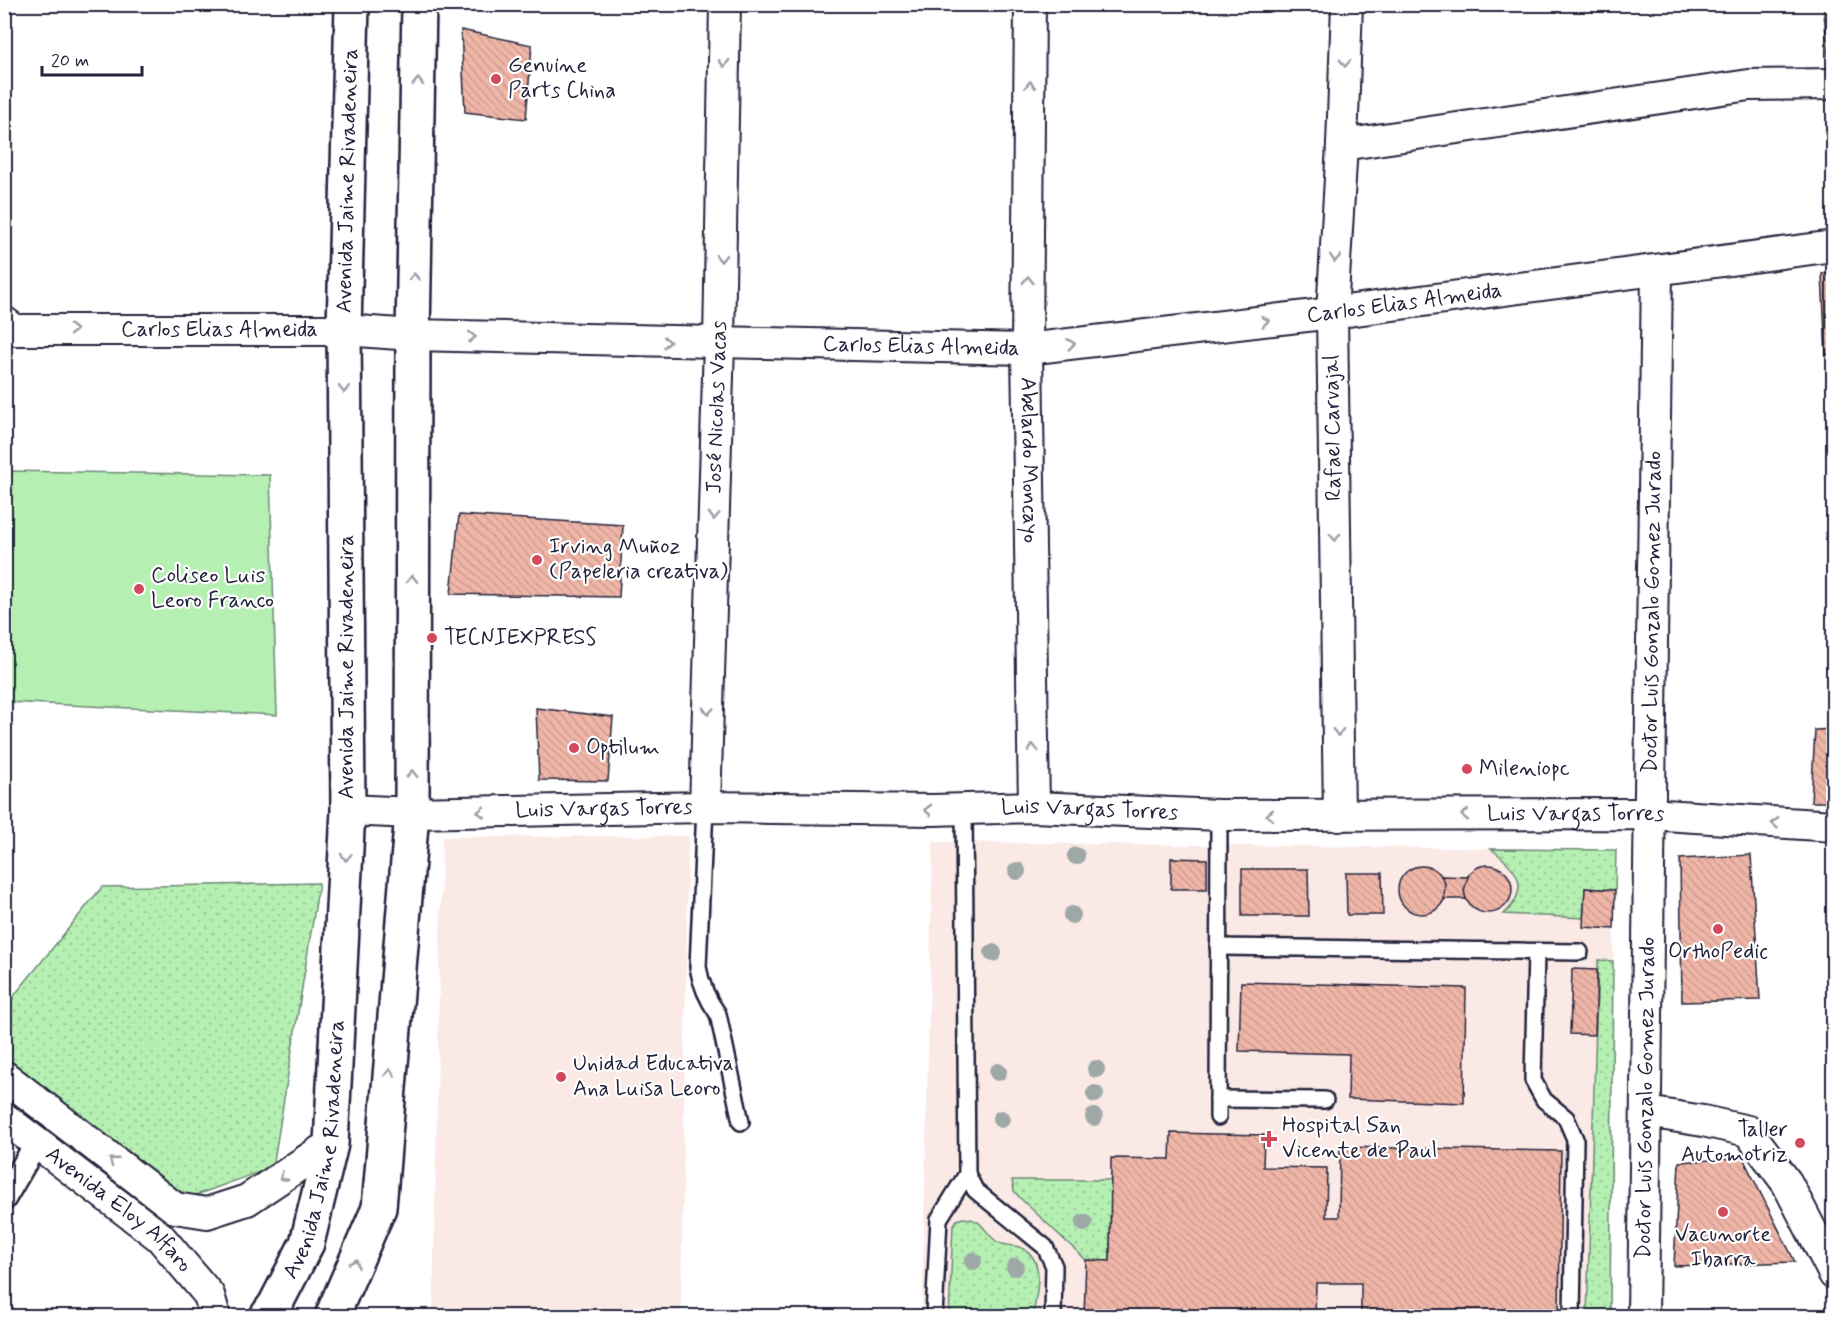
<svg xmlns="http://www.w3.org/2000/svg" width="1838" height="1321" font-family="Mynerve,sans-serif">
<defs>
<pattern id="green-dots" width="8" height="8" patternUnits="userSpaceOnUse" patternTransform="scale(1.5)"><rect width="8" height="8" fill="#b5efb2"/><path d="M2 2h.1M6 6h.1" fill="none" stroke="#9bcd9a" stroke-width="1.8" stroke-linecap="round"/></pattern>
<pattern id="building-back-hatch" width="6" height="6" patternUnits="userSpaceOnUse" patternTransform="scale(1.5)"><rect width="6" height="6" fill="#efb6a7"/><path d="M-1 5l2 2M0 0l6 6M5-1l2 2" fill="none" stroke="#cd9c91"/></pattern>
</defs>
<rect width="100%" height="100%" fill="#fff"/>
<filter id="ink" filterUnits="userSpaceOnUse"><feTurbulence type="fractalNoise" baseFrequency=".0167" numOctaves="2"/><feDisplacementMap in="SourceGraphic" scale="12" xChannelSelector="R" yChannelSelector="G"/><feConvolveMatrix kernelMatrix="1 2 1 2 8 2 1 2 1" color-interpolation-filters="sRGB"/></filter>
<g filter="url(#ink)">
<g fill="#fae9e5">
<polygon points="688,836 681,1316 433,1316 442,837"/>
<polygon points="933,842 1616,850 1613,961 1610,1316 922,1316"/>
</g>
<g fill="url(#green-dots)" stroke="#6c8876" stroke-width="1.5">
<path d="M1491 849 1616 850 1615 890 1585 888 1583 918 1504 914C1532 887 1517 868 1491 849Z"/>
<polygon points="319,883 273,1167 177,1202 5,1058 4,1008 102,887"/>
<polygon points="1598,960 1613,961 1610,1316 1587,1316"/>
<polygon points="1012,1180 1111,1180 1110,1261 1086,1260 1020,1198 1014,1191"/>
<path d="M963 1218C984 1219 982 1230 996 1241 1004 1247 1014 1244 1022 1248 1047 1260 1036 1295 1033 1316H949L953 1226 957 1220Z"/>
</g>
<polygon fill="#b5efb2" stroke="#6c8876" stroke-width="1.5" points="5,471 270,475 277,715 5,702"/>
<g fill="url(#building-back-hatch)" stroke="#22223b" stroke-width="1.5">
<polygon points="1823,4 1834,4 1834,71 1830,71"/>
<polygon points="461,30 532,45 526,119 465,112"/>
<polygon points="1834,272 1834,353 1826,355 1822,274"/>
<polygon points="459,515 623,525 619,597 451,594"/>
<polygon points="536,708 613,717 608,781 539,780"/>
<polygon points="1834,729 1834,802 1811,802 1815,730"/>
<polygon points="1751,855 1760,1000 1682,1002 1680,859"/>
<polygon points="1171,858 1207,859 1207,889 1171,889"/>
<circle cx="1488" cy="889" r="24"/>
<circle cx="1422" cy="890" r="24"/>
<polygon points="1242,869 1308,869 1309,916 1242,916"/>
<polygon points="1346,873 1382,873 1383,915 1347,915"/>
<polygon points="1441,876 1468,877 1464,891 1466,899 1444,899 1445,883"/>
<polygon points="1585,888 1615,890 1614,929 1583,927"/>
<polygon points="1572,969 1597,970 1595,1035 1570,1034"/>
<polygon points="1241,982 1466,988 1464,1103 1348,1099 1349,1054 1239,1051"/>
<polygon points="1171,1133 1264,1135 1263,1167 1327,1168 1326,1217 1339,1217 1340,1147 1561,1151 1559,1316 1361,1316 1361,1283 1316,1283 1315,1316 1084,1316 1086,1260 1110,1261 1111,1158 1170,1159"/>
<polygon points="1743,1158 1795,1262 1674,1266 1679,1162"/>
</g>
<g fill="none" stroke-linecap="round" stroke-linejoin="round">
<g stroke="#22223b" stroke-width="20">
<g id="service">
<path d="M705 807 698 967C701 985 707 999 718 1014L741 1122"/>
<polyline points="964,809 967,1174 975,1190 1045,1247 1054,1266 1053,1316"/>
<polyline points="1218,947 1580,952"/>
<polyline points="1536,952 1533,1080 1544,1100 1566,1118 1575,1139 1572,1316"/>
<polyline points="1218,1099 1325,1100"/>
<polyline points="1218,1117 1219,815"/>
<polyline points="934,1316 939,1219 967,1174"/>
</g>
</g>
<g stroke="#22223b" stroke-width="27">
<polyline id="pedestrian" points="4,1199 37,1142"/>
</g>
<g stroke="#22223b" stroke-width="34">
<g id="minor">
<path id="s1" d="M1030 4 1027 349 1034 807"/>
<polyline points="1342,145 1749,85 1834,84"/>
<path id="s2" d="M4 322 15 330H344L413 335 1027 349 1332 313 1834 246"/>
<path id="s3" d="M705 807 719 343 725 4"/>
<path id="s4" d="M348 810 412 813 705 807 933 810 1034 807 1219 815 1649 814 1834 826"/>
<polyline points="1339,816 1332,313 1342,145 1347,4"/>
<polyline points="4,1076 175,1208 207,1213 247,1200 331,1144"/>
<polyline points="1647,1112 1703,1121 1748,1131 1787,1183 1834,1274"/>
<path id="s5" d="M4 1118 160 1237 209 1295 215 1316"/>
<path id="s6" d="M1643 1316 1657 270"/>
</g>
</g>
<g stroke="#22223b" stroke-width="38">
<g id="secondary">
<path id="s7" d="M267 1316 275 1305 307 1243 331 1144 348 810 344 330 352 4"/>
<polyline points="332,1316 379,1208 412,813 413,335 419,4"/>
</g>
</g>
<use href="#service" stroke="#fff" stroke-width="15"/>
<use href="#pedestrian" stroke="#fff" stroke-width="22"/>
<use href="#minor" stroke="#fff" stroke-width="30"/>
<use href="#secondary" stroke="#fff" stroke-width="33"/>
</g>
<g fill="#9ea8a7">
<circle cx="1076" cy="856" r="9"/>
<circle cx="1017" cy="871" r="9"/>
<circle cx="1072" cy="915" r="9"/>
<circle cx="993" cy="953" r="9"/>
<circle cx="1096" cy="1069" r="9"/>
<circle cx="998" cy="1072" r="9"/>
<circle cx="1095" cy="1094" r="9"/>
<circle cx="1094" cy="1117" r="9"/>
<circle cx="1001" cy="1119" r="9"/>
<circle cx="1084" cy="1223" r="9"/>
<circle cx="973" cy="1261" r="9"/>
<circle cx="1015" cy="1267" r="9"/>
</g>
<defs><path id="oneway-chevron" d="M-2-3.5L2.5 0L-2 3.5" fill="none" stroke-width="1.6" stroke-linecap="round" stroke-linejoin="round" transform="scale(1.5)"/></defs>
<g stroke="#9c9ca7">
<use href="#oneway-chevron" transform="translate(724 63) rotate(91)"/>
<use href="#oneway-chevron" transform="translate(1345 63) rotate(92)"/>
<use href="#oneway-chevron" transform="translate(418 82) rotate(-89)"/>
<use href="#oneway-chevron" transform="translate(1030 85) rotate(-89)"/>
<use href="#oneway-chevron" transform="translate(721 258) rotate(91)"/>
<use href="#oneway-chevron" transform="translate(1335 258) rotate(94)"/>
<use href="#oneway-chevron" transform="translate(414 277) rotate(-89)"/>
<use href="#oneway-chevron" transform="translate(1028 280) rotate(-89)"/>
<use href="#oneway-chevron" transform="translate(1265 321) rotate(-7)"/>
<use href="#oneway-chevron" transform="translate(73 330)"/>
<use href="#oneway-chevron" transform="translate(472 337) rotate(1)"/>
<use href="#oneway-chevron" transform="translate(667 342) rotate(1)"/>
<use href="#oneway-chevron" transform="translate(1071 344) rotate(-7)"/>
<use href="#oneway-chevron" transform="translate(344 389) rotate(90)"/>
<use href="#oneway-chevron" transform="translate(714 516) rotate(92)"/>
<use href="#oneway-chevron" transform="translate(1335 537) rotate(89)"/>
<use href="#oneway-chevron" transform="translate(412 579) rotate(-90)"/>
<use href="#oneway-chevron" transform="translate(708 711) rotate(92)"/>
<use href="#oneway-chevron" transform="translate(1338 732) rotate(89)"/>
<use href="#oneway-chevron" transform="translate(1033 748) rotate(-91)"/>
<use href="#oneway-chevron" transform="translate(412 774) rotate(-90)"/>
<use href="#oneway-chevron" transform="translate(928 810) rotate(-180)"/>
<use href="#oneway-chevron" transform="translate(481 812) rotate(179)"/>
<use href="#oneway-chevron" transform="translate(1270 815) rotate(-180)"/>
<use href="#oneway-chevron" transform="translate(1465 815) rotate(180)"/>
<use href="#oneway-chevron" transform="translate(1775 823) rotate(-176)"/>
<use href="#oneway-chevron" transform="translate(346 857) rotate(93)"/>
<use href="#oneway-chevron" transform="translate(390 1073) rotate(-85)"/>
<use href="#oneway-chevron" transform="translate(113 1161) rotate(-142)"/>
<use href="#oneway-chevron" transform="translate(283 1177) rotate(147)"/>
<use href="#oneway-chevron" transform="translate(355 1263) rotate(-66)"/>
</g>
</g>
<g fill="#d1495b" stroke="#fff" stroke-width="2">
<circle cx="496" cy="79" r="6"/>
<circle cx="537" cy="560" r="6"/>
<circle cx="139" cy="589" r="6"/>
<circle cx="432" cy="638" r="6"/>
<circle cx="574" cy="748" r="6"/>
<circle cx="1467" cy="769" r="6"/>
<circle cx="1718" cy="929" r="6"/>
<circle cx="561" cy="1077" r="6"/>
<path d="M1266 1130h6v6h6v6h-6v6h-6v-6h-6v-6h6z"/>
<circle cx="1800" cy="1143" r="6"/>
<circle cx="1723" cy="1212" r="6"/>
</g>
<g text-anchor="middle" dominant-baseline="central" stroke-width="4.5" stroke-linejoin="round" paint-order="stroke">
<g font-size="22" fill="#22223b" stroke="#fff" text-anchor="start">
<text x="508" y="66">Genuine<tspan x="508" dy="25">Parts China</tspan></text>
<text x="549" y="547">Irving Muñoz<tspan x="549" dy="25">(Papeleria creativa)</tspan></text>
<text x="151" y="576">Coliseo Luis<tspan x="151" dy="25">Leoro Franco</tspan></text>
<text x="444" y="638">TECNIEXPRESS</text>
<text x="586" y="748">Optilum</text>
<text x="1479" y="769">Mileniopc</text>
<text x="1718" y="952" text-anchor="middle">OrthoPedic</text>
<text x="573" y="1064">Unidad Educativa<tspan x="573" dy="25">Ana Luisa Leoro</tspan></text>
<text x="1282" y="1126">Hospital San<tspan x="1282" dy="25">Vicente de Paul</tspan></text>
<text x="1788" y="1130" text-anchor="end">Taller<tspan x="1788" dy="25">Automotriz</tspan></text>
<text x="1723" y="1235" text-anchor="middle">Vacunorte<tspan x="1723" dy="25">Ibarra</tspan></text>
</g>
<g font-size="22" fill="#22223b" stroke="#fff">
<text stroke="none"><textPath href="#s7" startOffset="1149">Avenida Jaime Rivadeneira</textPath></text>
<text stroke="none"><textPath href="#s2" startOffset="1406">Carlos Elias Almeida</textPath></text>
<text stroke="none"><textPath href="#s2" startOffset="218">Carlos Elias Almeida</textPath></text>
<text stroke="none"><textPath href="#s2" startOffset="920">Carlos Elias Almeida</textPath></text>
<text stroke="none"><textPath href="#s3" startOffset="400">José Nicolas Vacas</textPath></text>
<text transform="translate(1333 428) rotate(-91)">Rafael Carvajal</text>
<text stroke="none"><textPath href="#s1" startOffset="456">Abelardo Moncayo</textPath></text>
<text stroke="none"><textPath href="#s6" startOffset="704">Doctor Luis Gonzalo Gomez Jurado</textPath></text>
<text transform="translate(347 667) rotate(-90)">Avenida Jaime Rivadeneira</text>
<text stroke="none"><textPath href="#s4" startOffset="256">Luis Vargas Torres</textPath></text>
<text stroke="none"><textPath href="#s4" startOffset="742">Luis Vargas Torres</textPath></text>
<text stroke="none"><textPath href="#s4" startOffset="1228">Luis Vargas Torres</textPath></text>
<text stroke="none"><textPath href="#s6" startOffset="218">Doctor Luis Gonzalo Gomez Jurado</textPath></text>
<text stroke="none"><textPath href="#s7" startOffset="177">Avenida Jaime Rivadeneira</textPath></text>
<text stroke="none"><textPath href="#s5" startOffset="147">Avenida Eloy Alfaro</textPath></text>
</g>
</g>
<rect width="1838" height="1321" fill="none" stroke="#fff" stroke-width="24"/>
<rect x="12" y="12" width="1814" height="1297" fill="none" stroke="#22223b" stroke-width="2" filter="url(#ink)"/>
<path d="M42 66v9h100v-9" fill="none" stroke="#22223b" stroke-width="3"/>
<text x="51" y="66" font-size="18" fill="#22223b" stroke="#ffffff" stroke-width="4.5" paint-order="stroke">20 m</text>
</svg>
